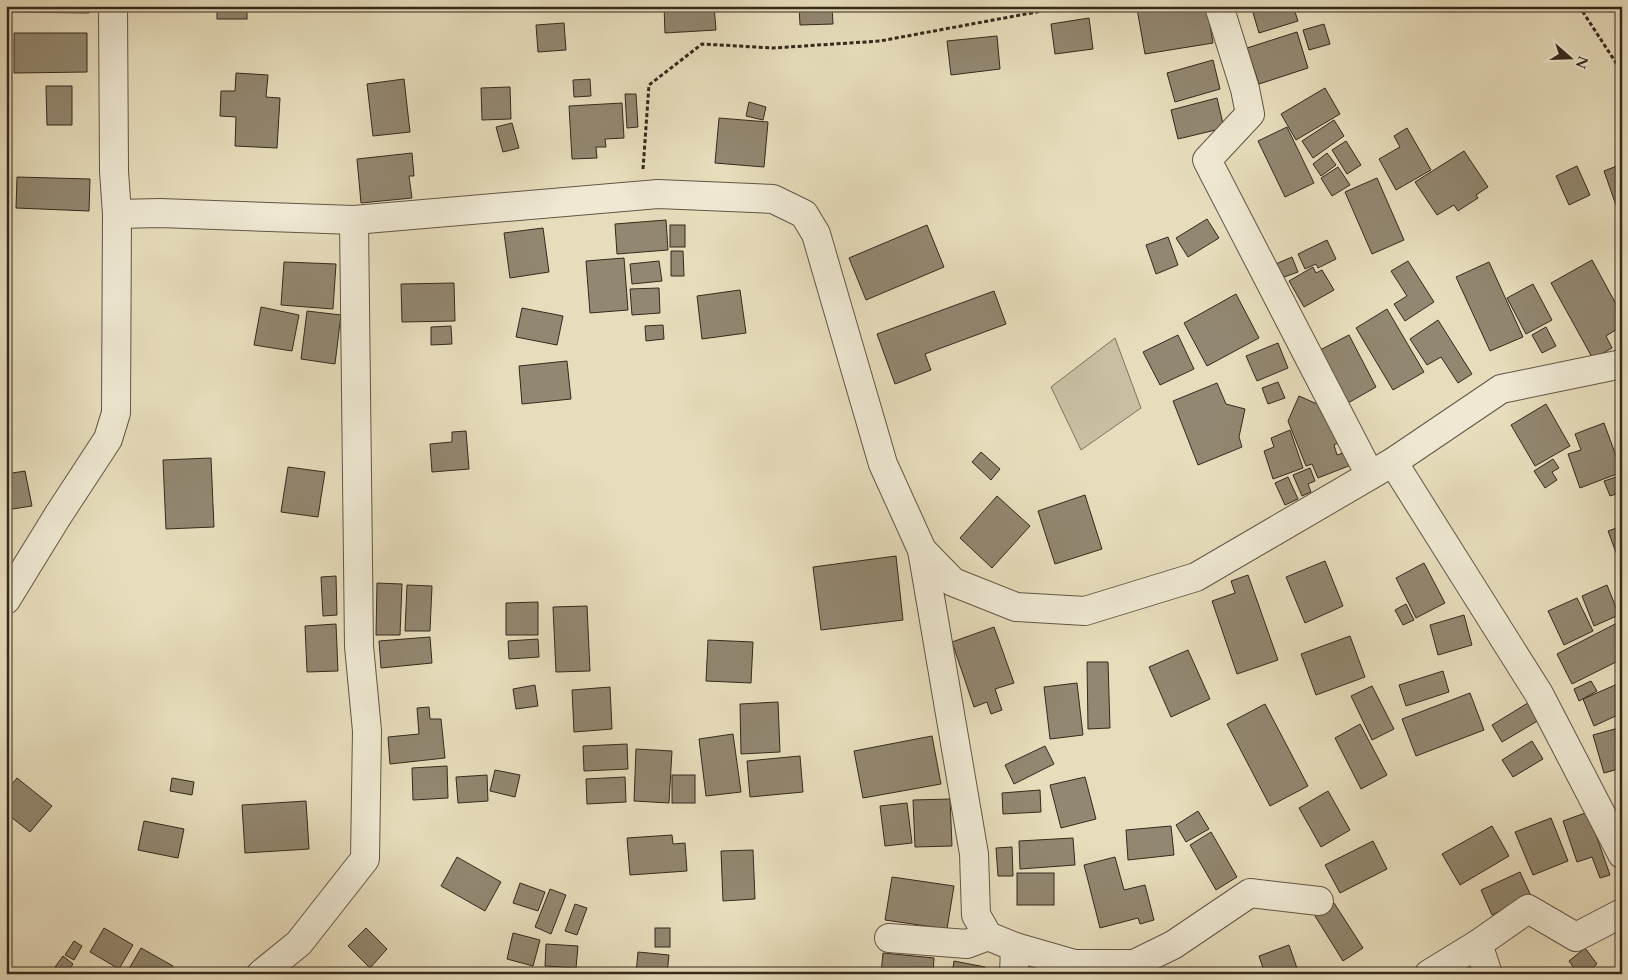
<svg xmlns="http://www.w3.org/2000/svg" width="1628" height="980" font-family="Cardo,serif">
<rect width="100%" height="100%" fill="#e7ddbc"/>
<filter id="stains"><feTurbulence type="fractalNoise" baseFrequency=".004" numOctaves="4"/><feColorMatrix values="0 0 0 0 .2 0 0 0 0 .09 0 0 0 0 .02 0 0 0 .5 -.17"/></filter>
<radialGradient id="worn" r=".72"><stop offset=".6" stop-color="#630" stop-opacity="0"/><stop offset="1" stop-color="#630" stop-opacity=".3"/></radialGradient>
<polygon fill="#c9bea1" stroke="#7f745f" points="1115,338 1141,408 1081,450 1051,387"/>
<g fill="#928770" stroke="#35291d">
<polygon points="12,6 89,6 89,13 11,12"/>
<rect x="217" y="6" width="30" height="13"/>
<polygon points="664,6 714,6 716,30 665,33"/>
<polygon points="799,6 832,6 833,24 800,25"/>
<polygon points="1153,6 1207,6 1213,43 1145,54 1137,9"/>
<polygon points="1251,6 1293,6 1298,21 1259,33"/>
<polygon points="1089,18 1093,49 1055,54 1051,24"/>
<polygon points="564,23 566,50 538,52 536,25"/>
<polygon points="1324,24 1330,44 1309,50 1303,30"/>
<polygon points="1297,32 1308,68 1259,84 1247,48"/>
<polygon points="14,33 87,33 87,72 14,73"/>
<polygon points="997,36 1000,69 951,75 947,41"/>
<polygon points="1213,60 1220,89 1175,102 1167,73"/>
<polygon points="236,73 268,75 266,97 280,98 277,148 235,146 236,117 220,116 221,91 235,91"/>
<polygon points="404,79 410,132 373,136 367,84"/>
<polygon points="590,79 591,96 574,97 573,80"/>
<polygon points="46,86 72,86 72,125 47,125"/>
<polygon points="510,87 511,119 482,120 481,88"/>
<polygon points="1325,88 1340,114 1296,140 1281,114"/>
<polygon points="625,94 636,94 638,127 627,128"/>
<polygon points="1217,98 1224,128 1178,139 1171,110"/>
<polygon points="749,102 766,107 763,120 746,116"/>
<polygon points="622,103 624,138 605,139 606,147 596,147 597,158 572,159 569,106"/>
<polygon points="719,118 768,122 764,167 715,163"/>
<polygon points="1334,120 1344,136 1313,158 1302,141"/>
<polygon points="512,123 519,148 503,152 496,127"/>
<polygon points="1287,127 1314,183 1285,197 1258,141"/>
<polygon points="1407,128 1431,170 1396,190 1379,159 1400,147 1394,136"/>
<polygon points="1346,141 1361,165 1347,174 1332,150"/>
<polygon points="1464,151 1488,187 1476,195 1478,198 1458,211 1454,205 1437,215 1415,182"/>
<polygon points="412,153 414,176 409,176 412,198 361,203 357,159"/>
<polygon points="1327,153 1336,165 1321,176 1313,164"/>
<polygon points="1622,164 1622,210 1618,211 1604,171"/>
<polygon points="1577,166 1590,195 1569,205 1556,176"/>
<polygon points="1338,167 1350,185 1332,196 1321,178"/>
<polygon points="17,177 90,179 89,211 16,208"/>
<polygon points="1377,178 1404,240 1372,254 1345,192"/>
<polygon points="1207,219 1219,238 1188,257 1176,238"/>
<polygon points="666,220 668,250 617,254 615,224"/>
<rect x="670" y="225" width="15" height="22"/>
<polygon points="927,225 944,267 866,300 849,258"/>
<polygon points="543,228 549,272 510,278 504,233"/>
<polygon points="1168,237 1178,265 1156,274 1146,245"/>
<polygon points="1327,240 1336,259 1318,268 1316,264 1305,269 1298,254"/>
<polygon points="671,251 683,251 684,276 671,276"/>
<polygon points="1292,257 1298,272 1276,280 1271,266"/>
<polygon points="624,258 628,310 590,313 586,261"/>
<polygon points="1592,260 1622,315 1622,326 1606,336 1612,348 1593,359 1551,283"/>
<polygon points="659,261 662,281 632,284 630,264"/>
<polygon points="1408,261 1434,302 1405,321 1394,304 1407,296 1391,271"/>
<polygon points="284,262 336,264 333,309 281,305"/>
<polygon points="1489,262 1523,337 1490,351 1456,277"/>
<polygon points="1313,267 1316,273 1322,270 1334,290 1304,307 1289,281"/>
<polygon points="454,283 455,321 402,322 401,284"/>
<polygon points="1533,284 1552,320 1526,334 1507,298"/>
<polygon points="659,288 660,313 632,315 630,289"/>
<polygon points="740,290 746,333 702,339 697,296"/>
<polygon points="994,291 1006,324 925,354 931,370 895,384 877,334"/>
<polygon points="1236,294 1259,338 1207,366 1184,323"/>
<polygon points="261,307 299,315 292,351 254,345"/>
<polygon points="522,308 563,316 557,345 516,337"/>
<polygon points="1387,309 1424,372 1393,390 1356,328"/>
<polygon points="307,311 341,315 335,364 301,359"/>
<polygon points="1438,320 1472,374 1458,383 1441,357 1427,365 1410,339"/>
<polygon points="663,325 664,339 646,341 645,326"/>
<polygon points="451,326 452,344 431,345 431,327"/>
<polygon points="1546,327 1556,346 1542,353 1532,335"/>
<polygon points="1178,335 1194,369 1160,385 1143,352"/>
<polygon points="1349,335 1376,387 1348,403 1320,350"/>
<polygon points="1278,343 1288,368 1257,381 1246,356"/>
<polygon points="567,361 571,399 522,404 519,366"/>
<polygon points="1278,382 1285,398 1268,404 1262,388"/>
<polygon points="1217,383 1226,404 1245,409 1239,437 1242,447 1198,465 1173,401"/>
<polygon points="1299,396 1324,407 1338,443 1334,445 1337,455 1346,452 1351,465 1318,478 1312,464 1306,466 1288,421"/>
<polygon points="1546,404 1570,446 1535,466 1511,425"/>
<polygon points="1604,423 1622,472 1580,488 1568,454 1581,450 1575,434"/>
<polygon points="1290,430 1303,468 1273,479 1264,451 1274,447 1271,438"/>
<polygon points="466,431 469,469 432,472 430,444 452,442 452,432"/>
<polygon points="981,452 1000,469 991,480 972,462"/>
<polygon points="211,458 214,527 166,529 163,460"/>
<polygon points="1553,459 1559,468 1552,472 1557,480 1545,488 1534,471"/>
<polygon points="288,467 325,472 318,517 281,512"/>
<polygon points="1310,468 1315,481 1308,484 1311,492 1302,496 1293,475"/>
<polygon points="25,471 32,506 6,510 6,474"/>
<polygon points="1619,476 1622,483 1622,492 1610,496 1604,481"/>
<polygon points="1288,477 1298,499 1285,505 1275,483"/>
<polygon points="1085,495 1102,549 1055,564 1038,511"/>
<polygon points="997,496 1030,526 992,568 960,538"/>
<polygon points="1622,526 1622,566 1621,566 1608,531"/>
<polygon points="896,556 903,620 821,630 813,567"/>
<polygon points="1325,561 1343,606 1305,623 1286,577"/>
<polygon points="1424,563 1445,603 1416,618 1396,578"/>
<polygon points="1248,575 1278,660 1237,674 1212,601 1235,593 1231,581"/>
<polygon points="336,576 337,615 323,616 321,577"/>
<polygon points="377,583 402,584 400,635 376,635"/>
<polygon points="407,585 432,586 430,631 405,631"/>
<polygon points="1607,585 1619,615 1594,626 1582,596"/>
<polygon points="1577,598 1593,631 1564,645 1548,611"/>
<polygon points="538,602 538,635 506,635 506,603"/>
<polygon points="1406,604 1414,620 1403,625 1395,610"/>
<polygon points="587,606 590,671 556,672 553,607"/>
<polygon points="1464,615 1472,645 1438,655 1430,625"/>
<polygon points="1617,623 1622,633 1622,659 1572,684 1557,654"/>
<polygon points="336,624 338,671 307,672 305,626"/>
<polygon points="994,627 1014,683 995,689 1002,710 991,714 987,702 974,707 952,642"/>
<polygon points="1350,636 1365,677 1316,695 1301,654"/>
<polygon points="430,637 432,663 381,668 379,641"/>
<polygon points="538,639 539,657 509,659 508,641"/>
<polygon points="708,640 753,642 751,683 706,681"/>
<polygon points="1188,650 1210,699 1171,717 1149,667"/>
<polygon points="1087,662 1108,662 1110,728 1088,729"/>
<polygon points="1443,671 1449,692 1406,706 1399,685"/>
<polygon points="1591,681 1597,691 1579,701 1574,689"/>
<polygon points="1622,682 1622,713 1594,726 1583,699"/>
<polygon points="1077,683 1083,735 1050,739 1044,687"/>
<polygon points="535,685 538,706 516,709 513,689"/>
<polygon points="1372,686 1394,729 1372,740 1351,696"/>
<polygon points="610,687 612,729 574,732 572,690"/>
<polygon points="1470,693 1484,730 1416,756 1402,719"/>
<polygon points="1536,698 1546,716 1502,742 1492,725"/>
<polygon points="778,702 780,752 741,754 740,704"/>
<polygon points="1265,704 1308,786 1270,806 1227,724"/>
<polygon points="429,707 430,719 441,719 445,758 390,764 388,737 419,734 417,708"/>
<polygon points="1360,724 1387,775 1361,789 1335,738"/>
<polygon points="1622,727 1622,768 1604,773 1593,735"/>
<polygon points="733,734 741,792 706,796 699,739"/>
<polygon points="932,736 941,784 863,798 854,751"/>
<polygon points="1532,741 1543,759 1513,777 1502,760"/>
<polygon points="627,744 628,769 584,771 583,746"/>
<polygon points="1045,746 1054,764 1014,784 1005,765"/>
<polygon points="636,749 672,751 669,803 634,801"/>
<polygon points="800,756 803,792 750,797 747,761"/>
<polygon points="447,766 448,798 413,800 412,768"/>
<polygon points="495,770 520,775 515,797 490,791"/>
<polygon points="487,775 488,801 458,803 456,777"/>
<rect x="672" y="775" width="23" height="28"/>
<polygon points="625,777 626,802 587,804 586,779"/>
<polygon points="1085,777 1096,819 1061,828 1050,785"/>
<polygon points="17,778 52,806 30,832 6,813 6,791"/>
<polygon points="172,778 194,782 192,795 170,791"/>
<polygon points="1040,790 1041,812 1003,814 1002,793"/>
<polygon points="1328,791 1350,830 1321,847 1299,808"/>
<polygon points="950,799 952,846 915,847 913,800"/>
<polygon points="306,801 309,849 245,853 242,805"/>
<polygon points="907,803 912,843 885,846 880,806"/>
<polygon points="1198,811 1209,829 1186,842 1176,825"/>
<polygon points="1588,812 1610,875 1600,878 1592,857 1577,862 1563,821"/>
<polygon points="1551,818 1568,861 1533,875 1515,832"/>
<polygon points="144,821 184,829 178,858 138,850"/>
<polygon points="1171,826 1174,855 1128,860 1126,830"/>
<polygon points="1492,826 1509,856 1460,885 1442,854"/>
<polygon points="1211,832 1237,877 1216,890 1190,845"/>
<polygon points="672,835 673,844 685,843 687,871 630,875 627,838"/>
<polygon points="1073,838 1075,865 1020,869 1019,841"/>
<polygon points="1373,841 1387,869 1340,893 1325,865"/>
<polygon points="1012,847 1013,876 998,876 996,848"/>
<polygon points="753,850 755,899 723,901 721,851"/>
<polygon points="457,857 501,882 485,911 441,886"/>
<polygon points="1115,857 1124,890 1145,885 1154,920 1140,924 1138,918 1100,928 1084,865"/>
<polygon points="1520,872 1531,896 1492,915 1481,890"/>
<rect x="1017" y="873" width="37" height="32"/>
<polygon points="892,877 954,886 947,929 885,920"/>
<polygon points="520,883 545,892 538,911 513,903"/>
<polygon points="550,889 566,895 551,934 535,927"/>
<polygon points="1334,903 1363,948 1343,961 1315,916"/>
<polygon points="575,904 587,908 577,935 565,931"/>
<polygon points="104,928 133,945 119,969 90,952"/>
<polygon points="366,928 387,949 370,968 348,946"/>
<rect x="655" y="928" width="15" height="19"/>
<polygon points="513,933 540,940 533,966 507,959"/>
<polygon points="74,941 82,946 74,960 65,955"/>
<polygon points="546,944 578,946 576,968 545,966"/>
<polygon points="1289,945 1299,974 1265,974 1259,956"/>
<polygon points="141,948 173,966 168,974 126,974"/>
<polygon points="1585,948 1597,964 1585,974 1578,974 1569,961"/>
<polygon points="638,952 669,955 667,974 636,974"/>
<polygon points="883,953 934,958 933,974 881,974"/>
<polygon points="63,956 73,964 66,974 55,967"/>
<polygon points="954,961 985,967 984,974 952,974"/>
<polygon points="1191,968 1192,974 1166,974"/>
</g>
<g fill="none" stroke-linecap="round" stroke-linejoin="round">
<g stroke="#625645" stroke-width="30">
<g id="minor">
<polyline points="113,6 114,171 117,214 160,213 354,220 658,194 773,199 804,214 816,234 883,464 922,550 953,582 1016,607 1085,611 1196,577 1393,462 1501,389 1622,364"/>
<polyline points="1219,6 1245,89 1250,114 1207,160 1370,475"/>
<polyline points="1393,462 1539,694 1622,854"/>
<polyline points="922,550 974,854 976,915 988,936 1015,947 1074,964 1134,964 1173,945 1250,893 1319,901"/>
<polyline points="6,600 57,517 108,439 116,413 117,214"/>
<polyline points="889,938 967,944 988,936"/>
<polyline points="261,974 299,943 365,859 367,731 359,646 354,220"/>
<polyline points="1014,974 1015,947"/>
<polyline points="1429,974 1478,944"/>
<polyline points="1488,974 1478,944 1528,909 1576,937 1622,913"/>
</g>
</g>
<g stroke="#35291d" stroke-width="3" stroke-dasharray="4 2.5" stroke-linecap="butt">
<polyline points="1579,6 1622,72"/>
<polyline points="643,169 649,85 702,44 773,48 880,41 1069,6"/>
</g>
<use href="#minor" stroke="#efe9d3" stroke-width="28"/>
</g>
<rect width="1628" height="980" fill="none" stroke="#e7ddbc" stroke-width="25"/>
<rect x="8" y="8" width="1613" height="965" fill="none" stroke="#35291d" stroke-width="2.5"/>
<rect x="12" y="12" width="1603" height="955" fill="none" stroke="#35291d"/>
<g transform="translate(1570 58) rotate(110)" stroke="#efe9d3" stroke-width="4" paint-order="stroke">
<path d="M0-4L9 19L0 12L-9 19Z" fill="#35291d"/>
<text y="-8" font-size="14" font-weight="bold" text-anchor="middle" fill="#35291d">N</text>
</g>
<rect width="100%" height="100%" filter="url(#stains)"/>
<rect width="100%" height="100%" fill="url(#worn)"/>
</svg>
